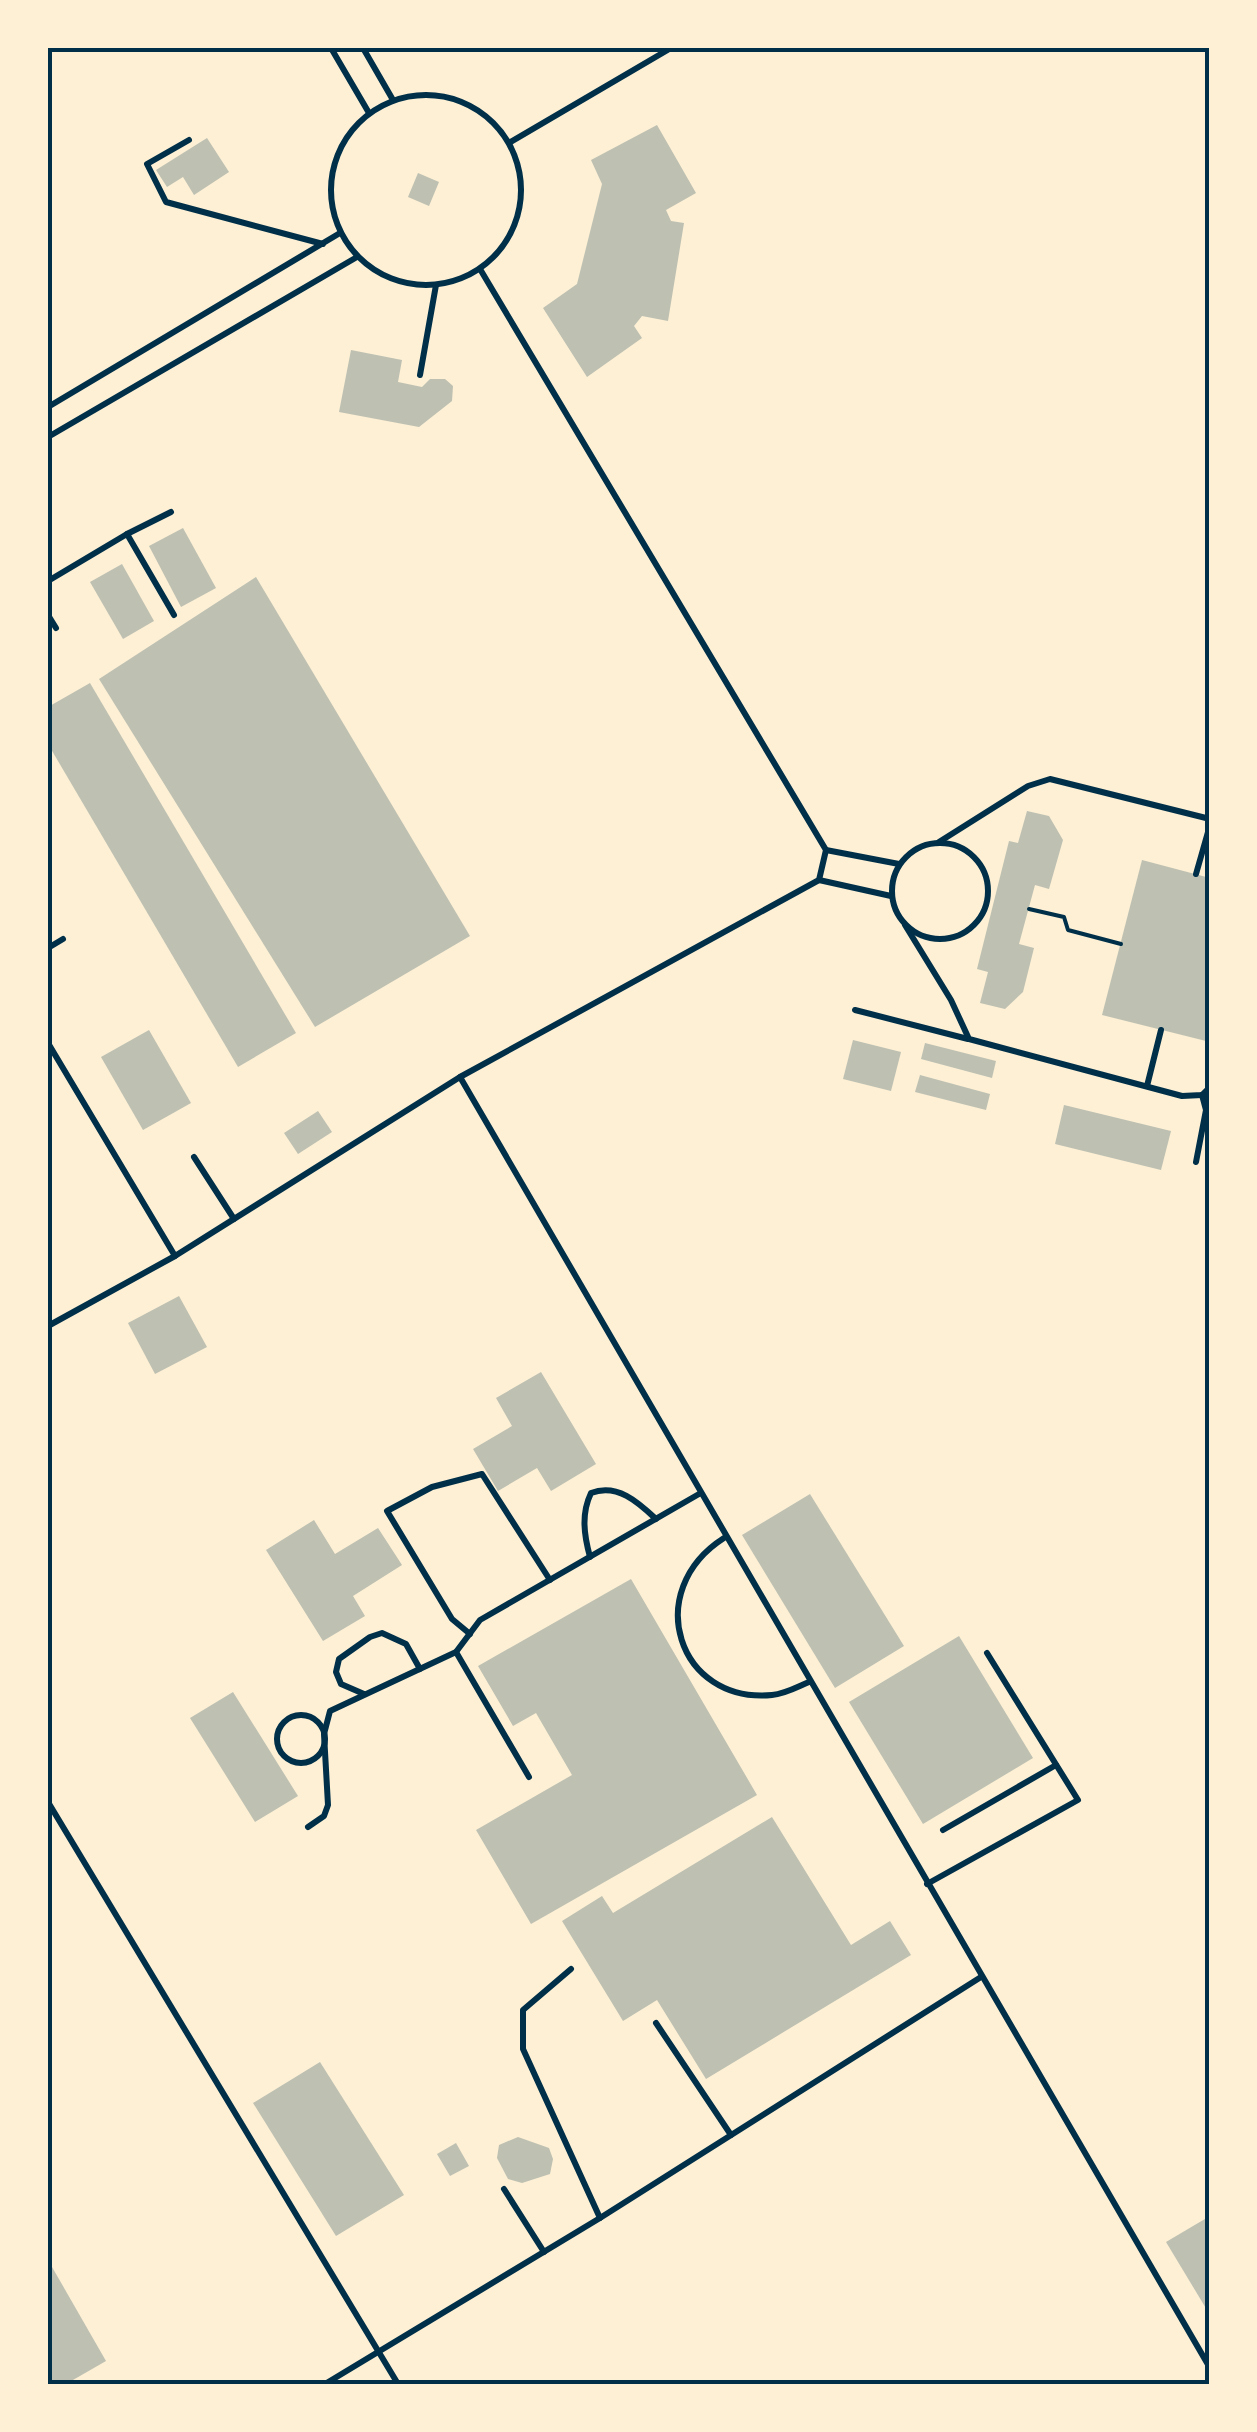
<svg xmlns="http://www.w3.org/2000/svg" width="1257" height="2432" font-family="Raleway,sans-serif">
<rect width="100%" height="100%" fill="#fdf0d5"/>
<g fill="#bec0b2">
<polygon points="657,125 696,193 666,210 671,221 684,223 668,321 642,316 634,326 642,338 587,377 543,308 577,284 602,184 591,160"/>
<polygon points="207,138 229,172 194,195 183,177 167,187 156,170"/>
<polygon points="418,173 439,182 429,206 408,197"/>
<polygon points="351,350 402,360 398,382 422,387 430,379 445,379 453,386 452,401 419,427 339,412"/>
<polygon points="183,528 216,588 181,607 149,546"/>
<polygon points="122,564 154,621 123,639 90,582"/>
<polygon points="256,577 470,936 315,1027 99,679"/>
<polygon points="90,683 296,1033 238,1067 48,744 48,707"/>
<polygon points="1027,811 1049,816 1063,840 1049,889 1035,885 1019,944 1034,948 1023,992 1005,1009 980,1003 988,972 977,969 1009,841 1018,843"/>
<polygon points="1142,860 1210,878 1210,1042 1102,1015"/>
<polygon points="149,1030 191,1103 143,1130 101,1057"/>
<polygon points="853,1040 901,1052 891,1091 843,1079"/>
<polygon points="925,1043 996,1061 992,1078 921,1059"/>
<polygon points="920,1075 990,1094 986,1110 915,1092"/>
<polygon points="1064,1105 1171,1131 1161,1170 1055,1144"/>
<polygon points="318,1111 332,1132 298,1154 284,1133"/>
<polygon points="179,1296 207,1347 155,1374 128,1323"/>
<polygon points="541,1372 596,1464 551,1491 537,1468 498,1491 473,1449 512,1426 496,1398"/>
<polygon points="810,1494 904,1646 835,1688 742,1535"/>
<polygon points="314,1520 335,1554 378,1528 402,1565 353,1596 365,1616 323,1641 266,1550"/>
<polygon points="631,1579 757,1795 531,1924 476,1830 572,1775 536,1713 513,1726 478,1666"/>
<polygon points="959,1636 1033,1758 923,1824 849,1702"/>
<polygon points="233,1692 298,1796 255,1822 190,1718"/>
<polygon points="772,1817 851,1945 890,1921 911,1955 706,2079 657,2000 623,2021 562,1921 602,1896 613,1913"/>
<polygon points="320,2062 404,2195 336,2236 253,2103"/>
<polygon points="518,2137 549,2148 553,2159 550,2174 522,2183 508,2179 497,2158 499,2145"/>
<polygon points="456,2143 469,2166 450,2176 437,2154"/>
<polygon points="1210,2216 1210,2315 1166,2242"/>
<polygon points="48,2260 106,2361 66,2384 48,2384"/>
</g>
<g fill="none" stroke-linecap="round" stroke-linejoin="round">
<polyline stroke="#003049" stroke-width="4" points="1029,909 1064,917 1068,930 1121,944"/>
<g stroke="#003049" stroke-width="6">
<polyline points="331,48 369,113"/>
<polyline points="363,48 393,100"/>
<circle cx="426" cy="190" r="95"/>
<polyline points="189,140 147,164 166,202 323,244"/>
<polyline points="509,143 671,48"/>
<polyline points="420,375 436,285"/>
<polyline points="48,407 340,233"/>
<polyline points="48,437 357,257"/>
<polyline points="127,534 171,512"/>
<polyline points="48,581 127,534 174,615"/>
<polyline points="48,615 56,628"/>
<polyline points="939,842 1028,786 1050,779 1210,819"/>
<circle cx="940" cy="891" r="48"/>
<polyline points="826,850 899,864"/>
<polyline points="1196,874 1210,825"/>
<polyline points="819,880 891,896"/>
<polyline points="905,925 951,1000 969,1039 1182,1096 1202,1095 1210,1087"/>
<polyline points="48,948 63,939"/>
<polyline points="855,1010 968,1039"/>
<polyline points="48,1043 175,1256"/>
<polyline points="460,1077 1210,2368"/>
<polyline points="1147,1086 1161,1030"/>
<polyline points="194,1157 234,1219"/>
<polyline points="1196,1162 1206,1110 1202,1095"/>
<polyline points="48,1326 175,1256 460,1077 819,880 826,850 480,269"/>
<path d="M724 1538C641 1591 678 1704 772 1695 785 1694 797 1687 809 1682"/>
<path d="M590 1557C584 1535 581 1514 591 1493 617 1483 638 1502 656 1519"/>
<polyline points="470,1634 452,1619 387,1511 432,1487 482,1474 550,1580"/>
<polyline points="456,1652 529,1777"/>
<polyline points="364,1694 341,1684 336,1672 339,1659 370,1637 382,1633 406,1644 420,1669"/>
<circle cx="301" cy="1739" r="24"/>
<polyline points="48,1802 398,2384"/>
<polyline points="308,1827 324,1816 328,1805 324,1734 330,1711 456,1652 480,1620 699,1494"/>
<polyline points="943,1830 1056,1765"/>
<polyline points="927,1884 1078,1800 987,1653"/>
<polyline points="571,1969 523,2010 523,2049 600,2218"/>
<polyline points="656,2023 731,2135"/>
<polyline points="504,2189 544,2252"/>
<polyline points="325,2384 600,2218 981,1977"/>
</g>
</g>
<rect width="1257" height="2432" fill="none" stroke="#fdf0d5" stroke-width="100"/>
<rect x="50" y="50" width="1157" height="2332" fill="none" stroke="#003049" stroke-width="4"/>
</svg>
